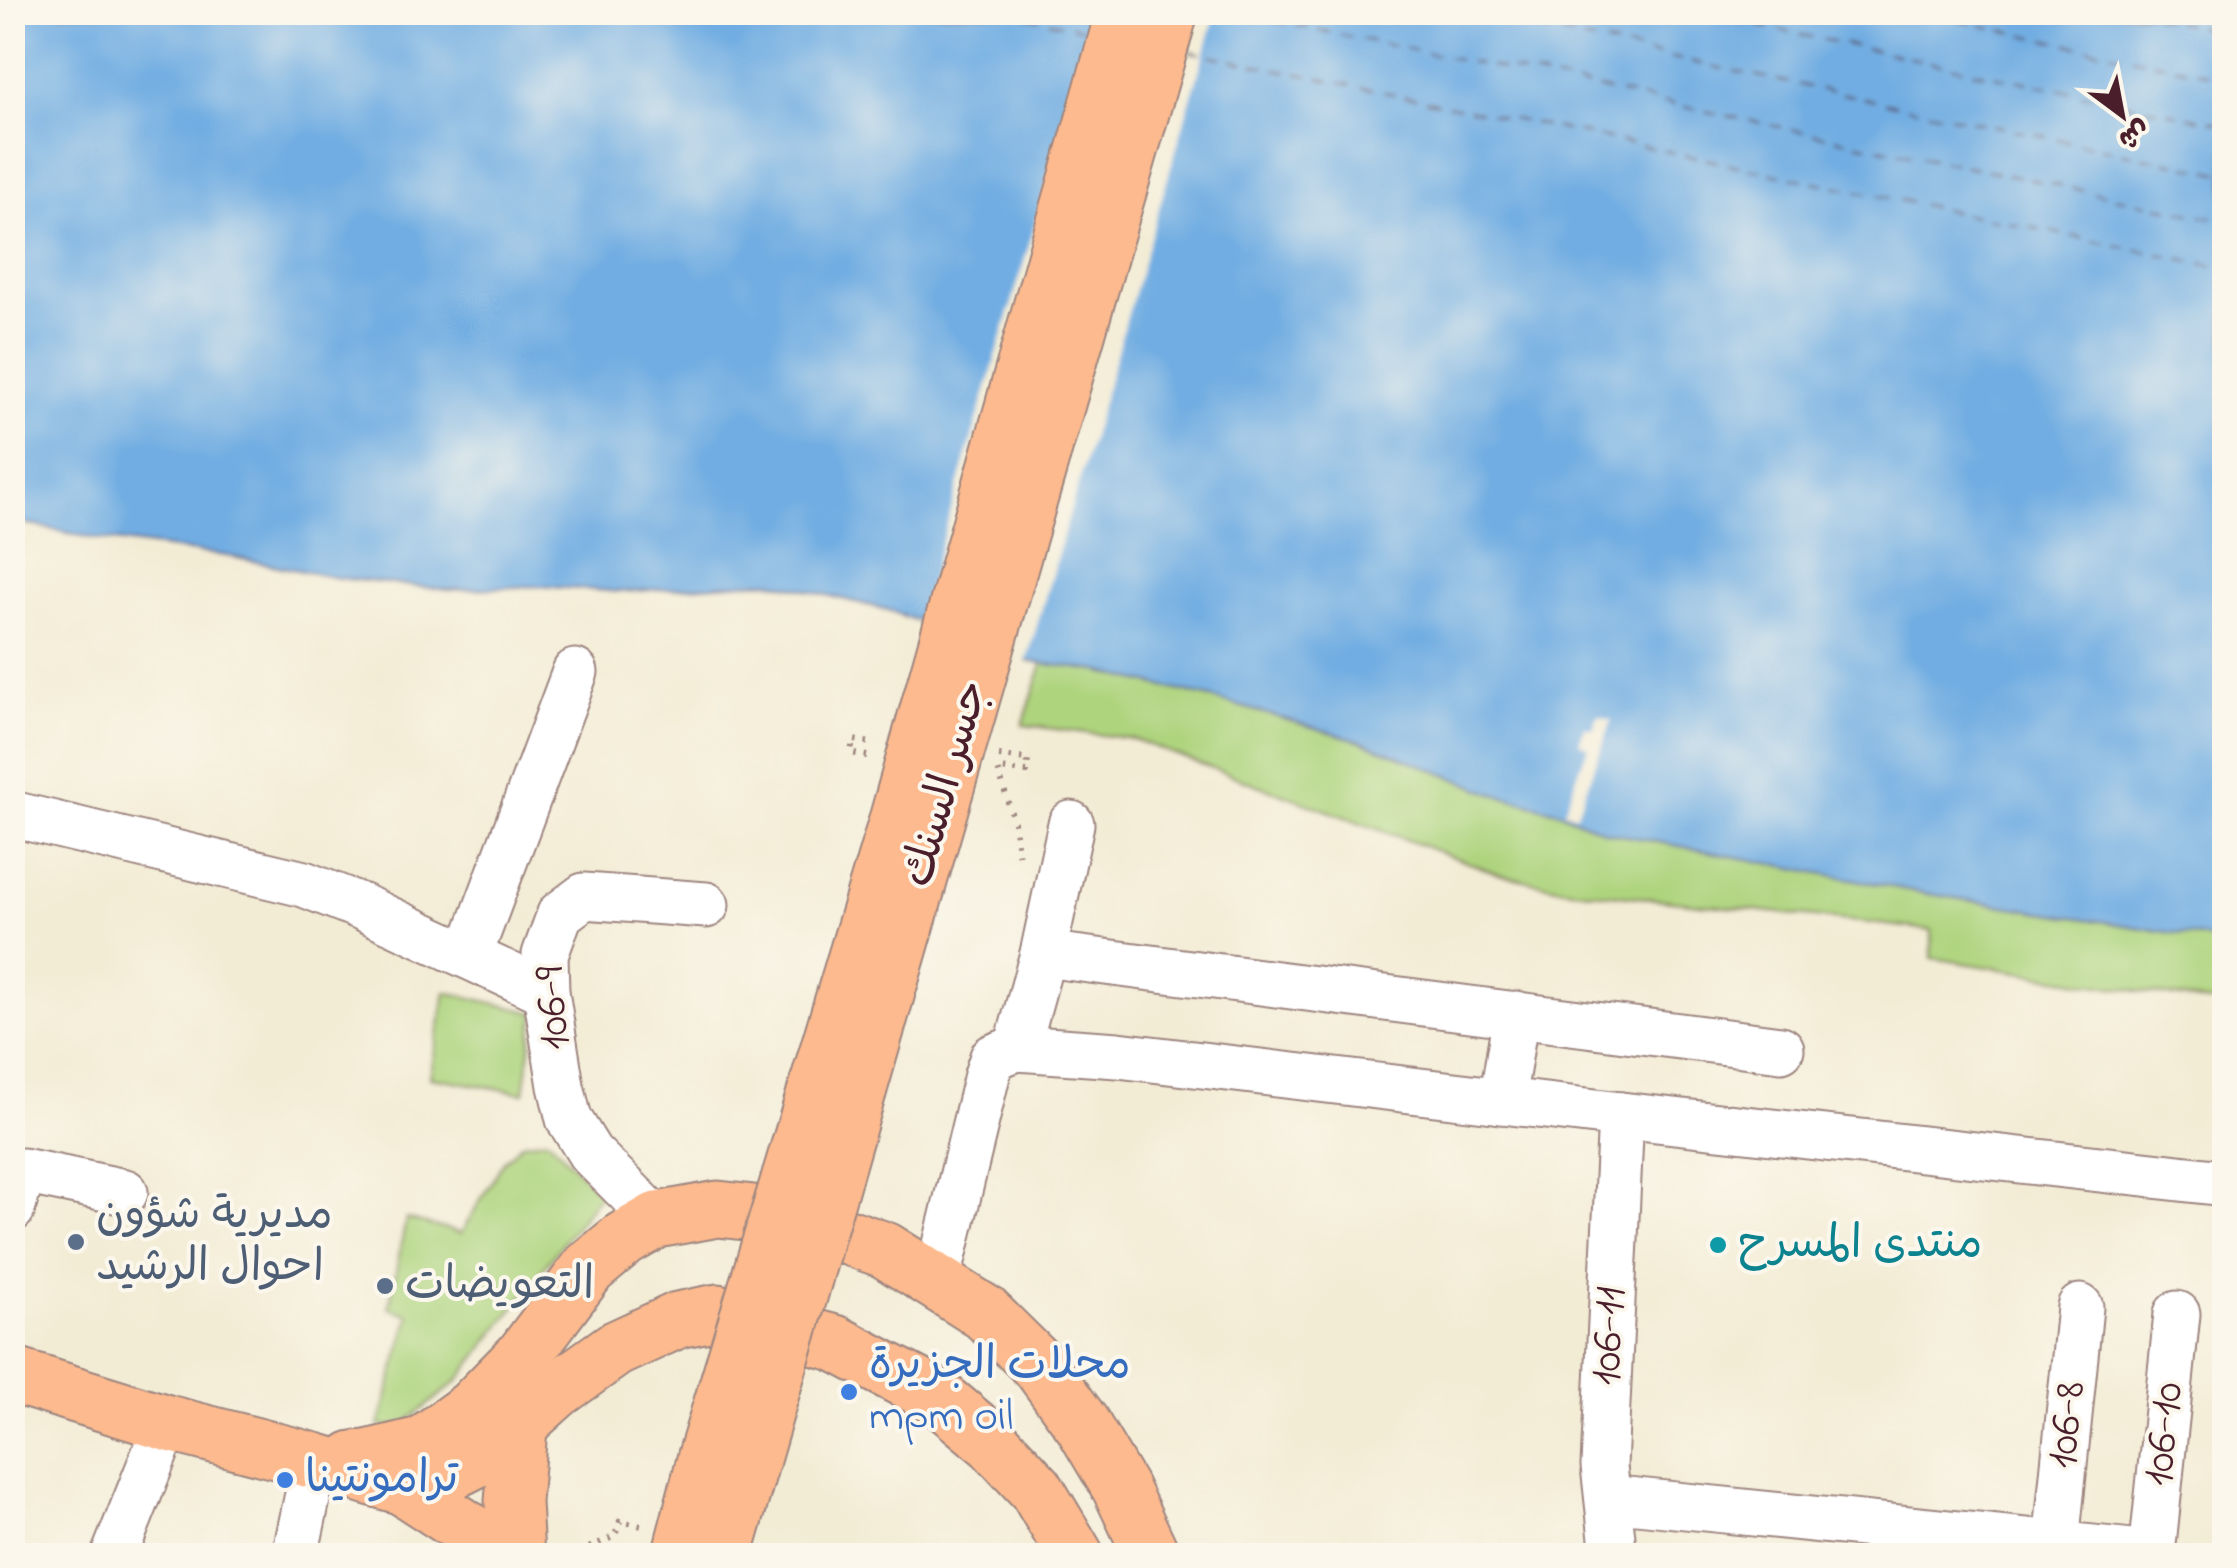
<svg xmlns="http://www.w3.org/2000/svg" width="2237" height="1568" font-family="'Indie Flower','Playpen Sans Arabic',sans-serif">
<rect width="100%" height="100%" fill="#fbf7ec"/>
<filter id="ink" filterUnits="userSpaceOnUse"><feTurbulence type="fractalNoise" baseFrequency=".01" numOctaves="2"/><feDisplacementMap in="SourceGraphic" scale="20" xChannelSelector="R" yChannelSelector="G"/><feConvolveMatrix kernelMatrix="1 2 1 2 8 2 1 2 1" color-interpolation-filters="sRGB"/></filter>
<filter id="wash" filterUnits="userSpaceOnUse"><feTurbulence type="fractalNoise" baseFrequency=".0048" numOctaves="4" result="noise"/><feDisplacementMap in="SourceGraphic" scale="40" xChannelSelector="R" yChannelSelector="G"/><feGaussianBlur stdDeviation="2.25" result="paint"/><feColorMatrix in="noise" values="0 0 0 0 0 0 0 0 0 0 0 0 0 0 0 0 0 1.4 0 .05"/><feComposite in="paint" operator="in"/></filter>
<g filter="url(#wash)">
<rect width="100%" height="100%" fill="#f3ecd5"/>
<g fill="#aed47e" stroke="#7c7a54" stroke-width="2.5">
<polygon points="1043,663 1098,671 1211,698 1361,741 1494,794 1561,812 1606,832 1929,894 2224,941 2224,1005 1932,958 1932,930 1565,889 1502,875 1133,739 1023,725"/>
<polygon points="446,992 535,1013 524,1093 430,1077"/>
<polygon points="548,1139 600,1194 459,1380 400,1427 379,1426 410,1315 389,1308 406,1219 461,1233 504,1161 522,1143"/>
</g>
<polygon fill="#71ade2" stroke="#5e6686" stroke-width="2.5" points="13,13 2224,13 2224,941 1929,894 1606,832 1561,812 1494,794 1361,741 1211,698 1098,671 1024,661 888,610 769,581 622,592 539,586 449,590 338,578 227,556 92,538 13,521"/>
<g fill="#f3ecd5">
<polygon points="1097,13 1216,13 1025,666 917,626"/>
<polygon points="1598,715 1612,720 1576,815 1564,811 1588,747 1579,743 1585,727 1593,729"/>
</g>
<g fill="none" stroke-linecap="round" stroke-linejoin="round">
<g stroke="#58516b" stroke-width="2.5" stroke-dasharray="12 10" stroke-linecap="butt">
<polyline points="1006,12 1093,31"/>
<polyline points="1232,12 2224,220"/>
<polyline points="1454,12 2224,174"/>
<polyline points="1693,12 2224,124"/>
<polyline points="1916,12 2224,77"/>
<polyline points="2133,12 2224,32"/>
<polyline points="1189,51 2224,268"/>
</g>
</g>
</g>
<g filter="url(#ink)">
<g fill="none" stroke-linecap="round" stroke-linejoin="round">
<g stroke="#9e8680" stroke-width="49">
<g id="minor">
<polyline points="12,814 304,884 362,907 546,992"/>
<polyline points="1043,954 1781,1049"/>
<polyline points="469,956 575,672"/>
<polyline points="1017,1048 1043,954 1071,824"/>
<polyline points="1502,1101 1516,1014"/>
<polyline points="12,1209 23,1171 125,1192"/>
<polyline points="657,1220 590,1153 569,1119 561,1086 546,992 545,955 560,914 584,896 706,905"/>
<polyline points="937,1282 987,1075 993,1057 1017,1048 1118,1055 1621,1115 2224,1183"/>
<polyline points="1608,1498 2152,1554 2177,1314"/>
<polyline points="2056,1544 2080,1307"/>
<polyline points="114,1556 167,1423"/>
<polyline points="295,1556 315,1461"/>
<polyline points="1614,1556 1604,1466 1621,1115"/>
</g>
</g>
<g stroke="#9e8680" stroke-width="59">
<g id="major">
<polyline points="12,1375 167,1423 315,1461 403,1487 433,1481 485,1455 556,1391 615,1349 678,1320 718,1312 835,1343 938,1397 993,1443 1036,1489 1076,1556"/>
<polyline points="353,1459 367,1458 421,1445 472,1408 523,1356 589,1268 624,1239 657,1220 718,1209 790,1217 885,1250 985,1313 1041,1368 1082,1424 1120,1488 1152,1556"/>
<polyline points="403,1487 469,1530 495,1556"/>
<polyline points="516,1556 513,1502 521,1404"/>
</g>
</g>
<g stroke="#9e8680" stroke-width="6" stroke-dasharray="2.5 8" stroke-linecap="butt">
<polyline points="867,756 851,753 853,740 871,743"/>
<polyline points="999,756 1028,759 1027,772 998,769 1014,822 1019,858"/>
<polyline points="570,1556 615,1536 620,1521 642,1526"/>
</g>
<use href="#minor" stroke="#fff" stroke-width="45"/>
<use href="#major" stroke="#fcba8e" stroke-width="55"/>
<g stroke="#9e8680" stroke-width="59" stroke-linecap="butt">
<g id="major-bridge">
<polyline points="680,1556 706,1456 896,824 1124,12"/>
<polyline points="724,1556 1170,12"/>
</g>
</g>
<use href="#major-bridge" stroke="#fcba8e" stroke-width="55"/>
</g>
</g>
<g fill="#5c6f8a" stroke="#fbf7ec" stroke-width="4">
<circle cx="76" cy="1242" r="10"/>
<circle cx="385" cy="1286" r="10"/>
</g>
<circle fill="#0f9aa8" stroke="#fbf7ec" stroke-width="4" cx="1718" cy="1245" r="10"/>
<g fill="#3f7fe0" stroke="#fbf7ec" stroke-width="4">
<circle cx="849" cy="1392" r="10"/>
<circle cx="285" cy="1480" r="10"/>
</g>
<g text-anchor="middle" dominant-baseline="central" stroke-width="8" stroke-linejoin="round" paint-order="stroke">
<g font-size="45" fill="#4a1f2b" stroke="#fbf7ec">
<text transform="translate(947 784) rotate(-74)">جسر السنك</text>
<text transform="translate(554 1008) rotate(-94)">106-9</text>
<text transform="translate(1610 1336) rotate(-87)">106-11</text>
<text transform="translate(2068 1425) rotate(-84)">106-8</text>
<text transform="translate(2165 1434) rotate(-84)">106-10</text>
</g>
<g font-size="45" fill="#4e5e75" stroke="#fbf7ec" text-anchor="start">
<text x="96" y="1216">مديرية شؤون<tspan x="96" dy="52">احوال الرشيد</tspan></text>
<text x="405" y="1286">التعويضات</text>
</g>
<g font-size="45" fill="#0d838f" stroke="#fbf7ec" text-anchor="start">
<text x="1738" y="1245">منتدى المسرح</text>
</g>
<g font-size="45" fill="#366cbe" stroke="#fbf7ec" text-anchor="start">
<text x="869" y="1366">محلات الجزيرة<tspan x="869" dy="52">mpm oil</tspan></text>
<text x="305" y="1480">ترامونتينا</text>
</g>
</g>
<rect width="2237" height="1568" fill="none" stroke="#fbf7ec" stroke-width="50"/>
<g transform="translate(2122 115) rotate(148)" stroke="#fbf7ec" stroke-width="8" paint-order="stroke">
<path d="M0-8L18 38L0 25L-18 38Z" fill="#4a1f2b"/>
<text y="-15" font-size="28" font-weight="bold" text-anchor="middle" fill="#4a1f2b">ش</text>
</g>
</svg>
